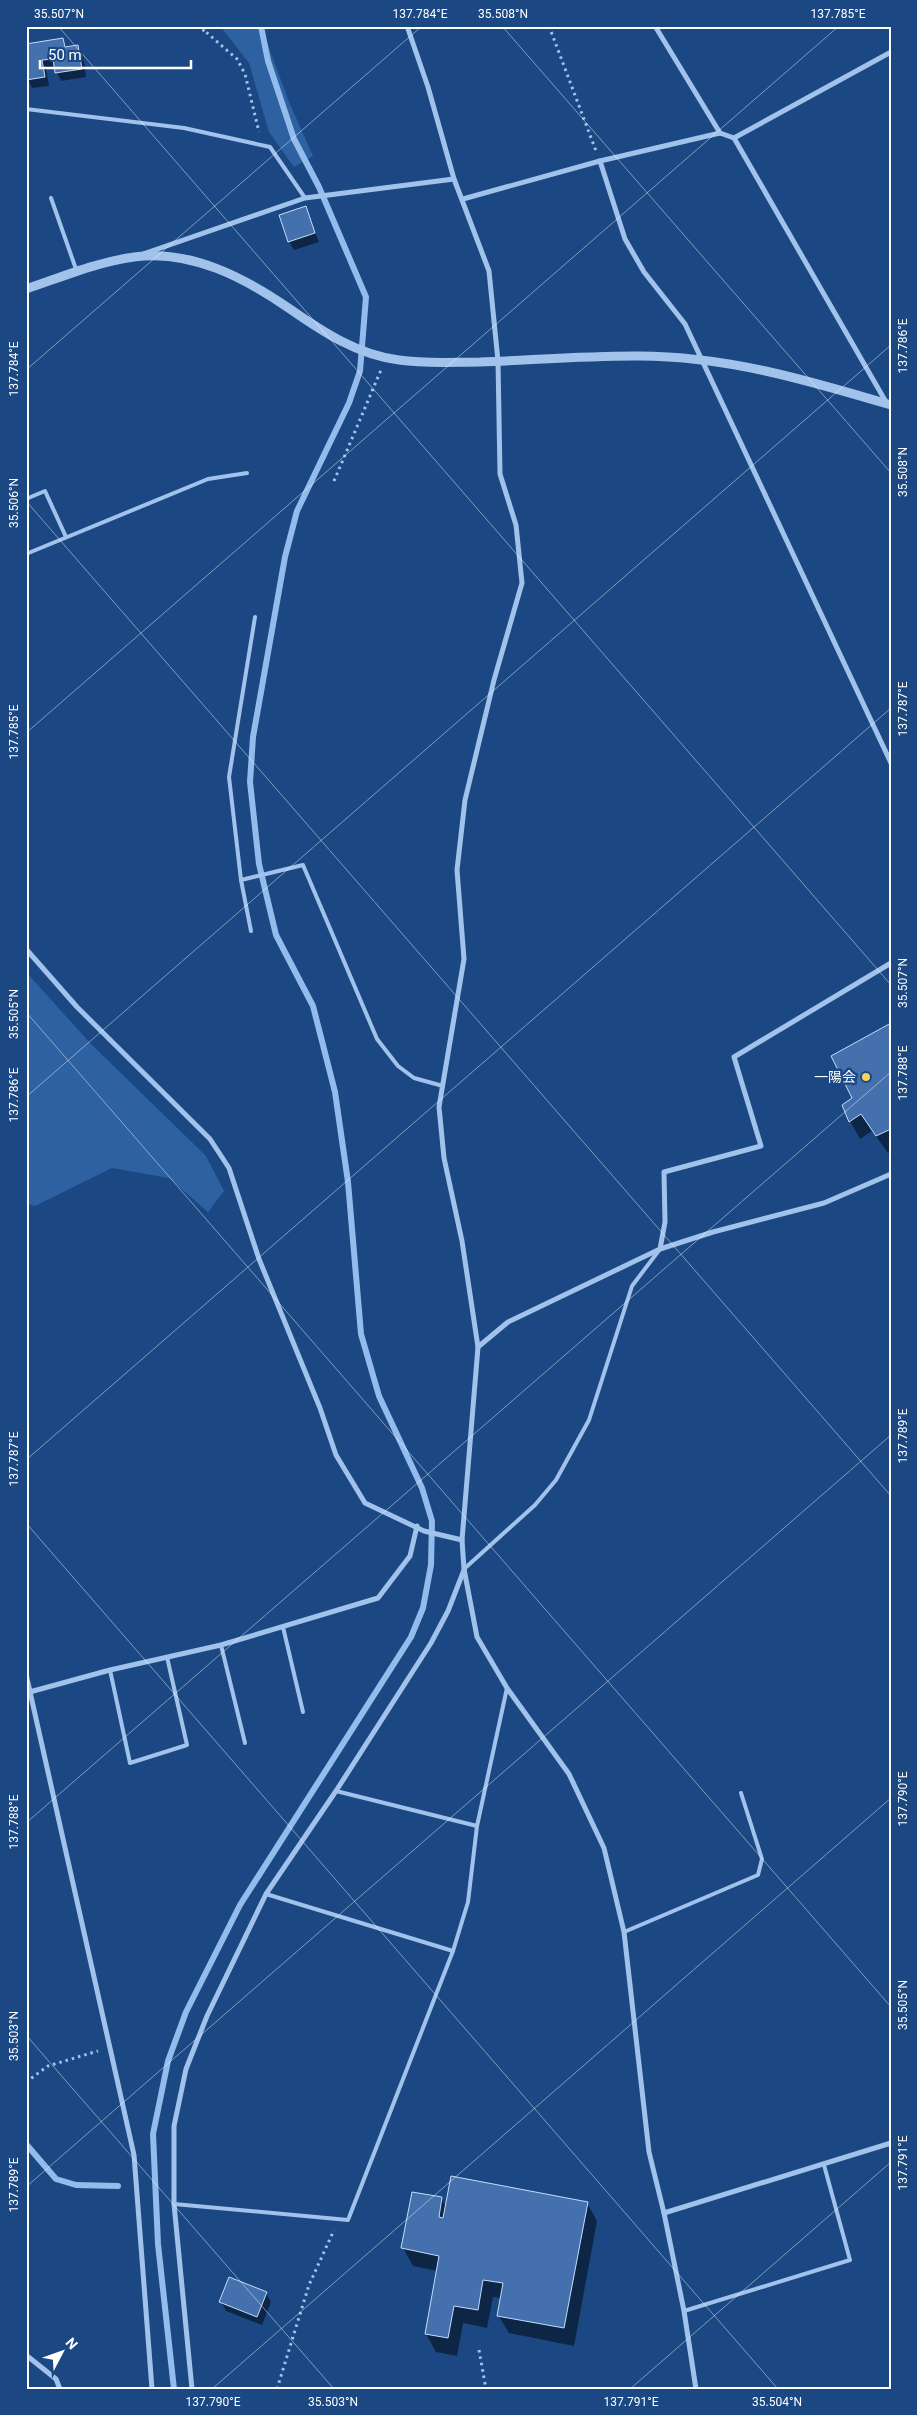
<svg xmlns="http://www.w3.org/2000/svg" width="917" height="2415" font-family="Roboto,'Noto Sans JP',sans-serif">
<rect width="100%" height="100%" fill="#1b4883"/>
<g fill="#2e61a2">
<polygon points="220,26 261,26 289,102 313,156 294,167 269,132 249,63"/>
<polygon points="26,972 91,1044 206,1156 224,1191 208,1212 169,1178 112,1168 35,1206 26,1203"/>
</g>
<g fill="#0007">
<polygon points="63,40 67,48 78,46 83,55 86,77 61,81 55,68 46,69 49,86 32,88 26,75"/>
<polygon points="305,208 319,242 294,250 289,241"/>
<polygon points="891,1025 891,1151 888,1153 872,1131 860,1139 850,1121 854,1098"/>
<polygon points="441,2198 446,2207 587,2203 597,2221 574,2346 509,2333 498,2315 501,2298 493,2297 487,2328 463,2323 457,2356 436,2352 426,2334 438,2271 413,2266 403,2248"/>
<polygon points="266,2293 271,2302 262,2325 226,2311 221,2302"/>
</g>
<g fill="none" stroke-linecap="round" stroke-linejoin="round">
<g stroke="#93bced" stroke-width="6">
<polyline points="26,2144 56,2179 76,2185 118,2186"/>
<polyline points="174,2389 158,2244 153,2134 168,2061 186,2012 240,1905 411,1637 423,1608 431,1565 432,1521 422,1488 379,1396 361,1334 348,1182 335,1092 313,1006 276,935 259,864 250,782 253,737 285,557 297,511 349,403 360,371 366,297 319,187 294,139 268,61 261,26"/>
</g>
</g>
<g fill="#4471ad" stroke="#c5dcf8">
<polygon points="63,38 65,47 78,45 82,69 55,73 53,59 42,60 45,77 26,80 26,44"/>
<polygon points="306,206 315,233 288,242 279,215"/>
<polygon points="891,1023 891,1129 876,1136 861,1114 849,1122 842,1105 852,1098 831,1056"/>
<polygon points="451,2176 588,2202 564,2328 497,2316 503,2283 483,2280 478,2310 454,2306 448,2338 425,2334 439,2256 401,2248 412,2192 442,2197 439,2217 443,2218"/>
<polygon points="229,2277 267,2292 257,2317 219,2302"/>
</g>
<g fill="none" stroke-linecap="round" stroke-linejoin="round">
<g stroke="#a1c2eb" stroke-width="3" stroke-dasharray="2.5 4" stroke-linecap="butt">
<polyline points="197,26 206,32"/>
<polyline points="206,26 206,32 237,59 245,74 259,132"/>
<polyline points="549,26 596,151"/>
<polyline points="334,481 381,370"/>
<polyline points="26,2082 48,2066 98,2051"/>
<polyline points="479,2350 486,2389"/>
<polyline points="277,2389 309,2285 334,2230"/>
</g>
<g stroke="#a1c2eb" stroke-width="4">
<polyline points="26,109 184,128 270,147 305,198"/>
<polyline points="51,198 77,272"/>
<polyline points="26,499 45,491 66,537"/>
<polyline points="26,554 208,479 247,473"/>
<polyline points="241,880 303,865 377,1039 398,1066 414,1078 443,1086"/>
<polyline points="251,931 241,880 229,777 255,617"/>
<polyline points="464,1569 535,1505 556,1480 589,1420 632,1286 660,1249"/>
<polyline points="283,1627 303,1712"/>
<polyline points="221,1645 245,1743"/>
<polyline points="110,1670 130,1763 187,1745 167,1657"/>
<polyline points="336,1791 477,1826"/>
<polyline points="266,1894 453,1951"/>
<polyline points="624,1932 758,1875 762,1859 741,1793"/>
<polyline points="174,2204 348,2220 453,1951 468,1902 477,1826 507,1688"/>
<polyline points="684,2311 850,2260 824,2165"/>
</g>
<g stroke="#a1c2eb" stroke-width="5">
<polyline points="407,26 428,87 454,179 489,271 498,361 500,474 516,525 522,583 494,680 465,800 457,870 464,959 439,1107 444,1158 462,1241 478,1347 462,1540 464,1569 477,1637 507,1688 569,1774 604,1848 624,1932 649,2152 664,2213 684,2311 696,2389"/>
<polyline points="655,26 720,133"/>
<polyline points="734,138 891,52"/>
<polyline points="600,161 625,239 644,272 685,324 891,763"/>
<polyline points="463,199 600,161 720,133 734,138 886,402"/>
<polyline points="143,254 305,198 454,179"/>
<polyline points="26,949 77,1007 210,1139 229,1168 259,1259 320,1408 336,1455 365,1503 424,1531 462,1540"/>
<polyline points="660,1249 665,1222 664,1172 761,1146 734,1057 891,963"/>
<polyline points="478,1347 508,1322 660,1249 713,1232 824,1203 891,1174"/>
<polyline points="26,1674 134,2155 152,2389"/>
<polyline points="26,1693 110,1670 221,1645 378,1598 410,1556 417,1526"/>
<polyline points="664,2213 891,2143"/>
<polyline points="26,2355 56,2379 60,2389"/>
<polyline points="192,2389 174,2204 174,2126 186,2069 207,2016 266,1894 336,1791 431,1643 448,1611 464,1570"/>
</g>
<path stroke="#a1c2eb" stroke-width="9" d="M26 289C62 277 97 262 134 257 191 249 245 278 290 309 323 332 358 355 399 360 426 364 453 362 480 362 532 360 583 356 634 356 723 355 807 380 891 405"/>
</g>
<path fill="none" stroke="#fff" stroke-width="1" stroke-opacity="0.45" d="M58 26 891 985M502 26 891 473M26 370 422 26M26 501 891 1496M26 733 839 26M26 1012 891 2007M26 1097 891 345M26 1460 891 708M26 1523 778 2389M26 1823 891 1072M26 2035 334 2389M26 2187 891 1435M212 2389 891 1798M630 2389 891 2162"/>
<circle fill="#fcd05d" stroke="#1b4883" stroke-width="2" cx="866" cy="1077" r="5"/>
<g text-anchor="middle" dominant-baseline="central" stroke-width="5" stroke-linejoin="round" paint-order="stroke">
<g font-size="14" fill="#fff" stroke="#1b4883" text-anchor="end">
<text x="856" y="1077">一陽会</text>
</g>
</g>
<rect width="917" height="2415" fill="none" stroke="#1b4883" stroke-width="55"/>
<g transform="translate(62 2352) rotate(49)" stroke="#1b4883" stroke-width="4" paint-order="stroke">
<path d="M0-4L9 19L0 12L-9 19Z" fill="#ffffff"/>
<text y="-8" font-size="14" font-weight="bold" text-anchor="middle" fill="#ffffff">N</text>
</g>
<path d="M40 60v8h151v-8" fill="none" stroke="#ffffff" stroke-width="2.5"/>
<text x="48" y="60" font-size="15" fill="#ffffff" stroke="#1b4883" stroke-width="4" paint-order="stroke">50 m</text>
<rect x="28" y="28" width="862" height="2360" fill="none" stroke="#fff" stroke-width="2"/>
<g font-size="12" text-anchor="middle" fill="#fff">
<text x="59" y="18">35.507°N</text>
<text x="420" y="18">137.784°E</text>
<text x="503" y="18">35.508°N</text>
<text x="838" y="18">137.785°E</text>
<text transform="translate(903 346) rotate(-90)" y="4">137.786°E</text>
<text transform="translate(14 369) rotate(-90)" y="4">137.784°E</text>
<text transform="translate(903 472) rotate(-90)" y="4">35.508°N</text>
<text transform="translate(14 503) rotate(-90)" y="4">35.506°N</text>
<text transform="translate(903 709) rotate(-90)" y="4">137.787°E</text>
<text transform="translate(14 732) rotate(-90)" y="4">137.785°E</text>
<text transform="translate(903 983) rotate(-90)" y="4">35.507°N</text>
<text transform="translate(14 1014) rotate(-90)" y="4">35.505°N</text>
<text transform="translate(903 1073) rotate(-90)" y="4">137.788°E</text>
<text transform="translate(14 1095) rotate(-90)" y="4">137.786°E</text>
<text transform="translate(903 1436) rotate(-90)" y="4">137.789°E</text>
<text transform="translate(14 1459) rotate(-90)" y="4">137.787°E</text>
<text transform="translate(903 1799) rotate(-90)" y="4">137.790°E</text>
<text transform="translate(14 1822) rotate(-90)" y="4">137.788°E</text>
<text transform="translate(903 2005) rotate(-90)" y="4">35.505°N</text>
<text transform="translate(14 2036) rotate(-90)" y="4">35.503°N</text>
<text transform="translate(903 2163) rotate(-90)" y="4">137.791°E</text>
<text transform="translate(14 2185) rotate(-90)" y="4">137.789°E</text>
<text x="213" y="2406">137.790°E</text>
<text x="333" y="2406">35.503°N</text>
<text x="631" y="2406">137.791°E</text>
<text x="777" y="2406">35.504°N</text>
</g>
</svg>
